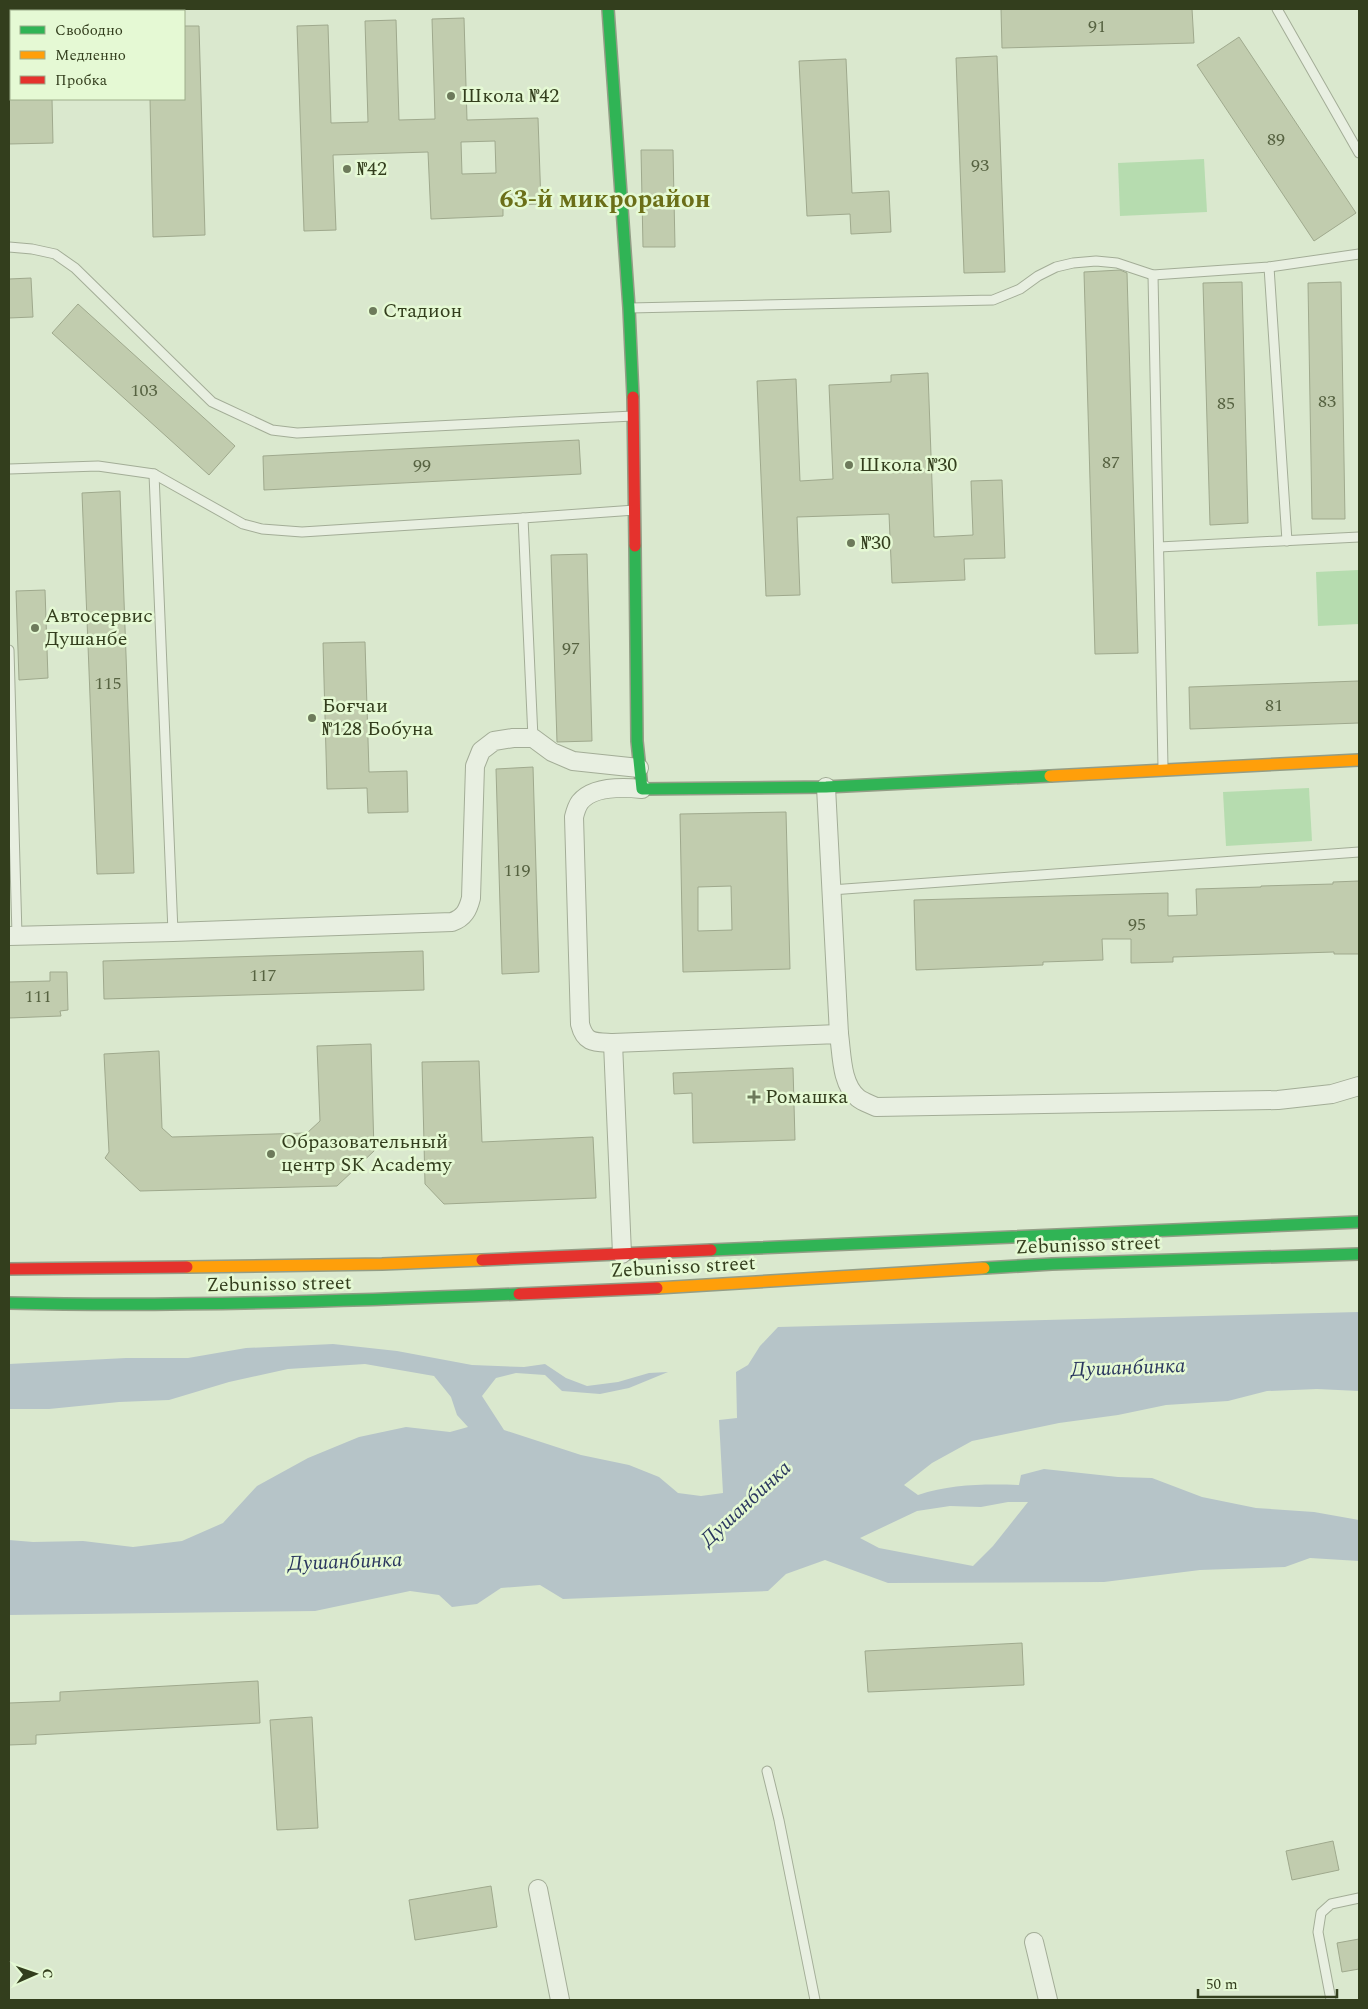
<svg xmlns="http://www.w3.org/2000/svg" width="1368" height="2009" font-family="Spectral,serif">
<rect width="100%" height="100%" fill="#dae8ce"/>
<g fill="#b6dcaf">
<polygon points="1204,159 1207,212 1120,216 1118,163"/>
<polygon points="1359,570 1359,624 1318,626 1316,572"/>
<polygon points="1309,788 1312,841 1226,846 1223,792"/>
</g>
<path fill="#b6c4c8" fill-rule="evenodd" d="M1359 1312V1391L1317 1389 1267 1391 1228 1401 1166 1405 1118 1415 1059 1423 972 1441 932 1463 904 1485 918 1495C951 1484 985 1484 1019 1485L1021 1475 1044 1469 1118 1477 1152 1478 1202 1497 1256 1508 1314 1512 1359 1520V1561L1310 1558 1285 1567 1200 1570 1104 1582 888 1583 825 1560 786 1574 768 1591 563 1599 540 1585 501 1588 477 1604 452 1607 439 1595 410 1591 315 1611 9 1615V1540L33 1542 83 1541 133 1547 182 1541 223 1523 257 1486 308 1458 359 1437 406 1427 450 1432 468 1427 457 1415 451 1397 434 1376 365 1364 288 1369 229 1382 169 1400 119 1402 49 1409H9V1364L126 1358H188L246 1348 333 1344 397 1351 472 1365 524 1367 545 1364 566 1378 587 1386 618 1382 649 1373 668 1372 629 1388 600 1394 562 1391 545 1375 516 1373 496 1378 482 1396 504 1430 581 1455 629 1465 659 1477 678 1493 701 1496 723 1493 719 1420 737 1418 736 1372 748 1365 760 1346 778 1327ZM1008 1502H1028L993 1546 973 1566 879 1548 860 1538 917 1511 950 1506 981 1507Z"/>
<g fill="#c1ccae" stroke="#9fa98d" fill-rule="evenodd">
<polygon points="1001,9 1192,9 1194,43 1002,48"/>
<path d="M464 18 467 120 538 118 541 204 503 205V216L431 219 428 152 333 155 336 230 304 231 297 26 328 25 331 123 368 122 365 21 396 20 399 120 435 119 432 19ZM495 141 496 173 462 174 461 142Z"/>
<polygon points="184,26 199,26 205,235 153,237 150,99 184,99"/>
<polygon points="1239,37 1356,213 1314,241 1197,65"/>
<polygon points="997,56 1005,272 964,273 956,58"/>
<polygon points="846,59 852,193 889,191 891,232 851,234 850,214 807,216 799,61"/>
<polygon points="9,99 52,99 53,143 9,144"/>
<polygon points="641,150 673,150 675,247 643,247"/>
<polygon points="1120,270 1127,273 1138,653 1095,654 1084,272"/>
<polygon points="31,278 33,317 9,318 9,279"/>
<polygon points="1242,282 1248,523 1210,525 1203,283"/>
<polygon points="1341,282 1345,519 1312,519 1308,283"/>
<polygon points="78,304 235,446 209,475 52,333"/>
<polygon points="928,373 934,537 973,535 971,481 1002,480 1005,558 964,559 965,580 892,583 889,514 797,517 800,595 766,596 757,381 796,379 800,481 833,479 829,385 891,382 891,375"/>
<polygon points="579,440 581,474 264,490 263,456"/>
<polygon points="120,491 134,873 97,874 82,493"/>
<polygon points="587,554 592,741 557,742 551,555"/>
<polygon points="45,590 48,678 19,680 16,591"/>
<polygon points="365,642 369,772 407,771 408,812 368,813 367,788 327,789 323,643"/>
<polygon points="1359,681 1359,723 1190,729 1189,687"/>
<polygon points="533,767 539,972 502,974 496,769"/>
<path d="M786 812 790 969 683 972 680 814ZM731 886 732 930 698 931V887Z"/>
<polygon points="1359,881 1359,954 1334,954 1334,952 1173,957 1173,962 1131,963 1131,939 1102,939 1103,960 1043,962 1043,965 916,970 914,900 1168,893 1168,916 1197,915 1196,889 1261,887 1261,886 1333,884 1333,882"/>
<polygon points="423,951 424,990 104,999 103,961"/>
<polygon points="50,972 67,972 68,1010 60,1011 61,1016 9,1018 9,982 50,981"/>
<polygon points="371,1044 374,1151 337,1186 140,1191 105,1158 109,1152 104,1054 159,1051 162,1128 172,1137 307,1133 320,1121 317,1046"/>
<polygon points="479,1061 482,1142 593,1137 596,1198 444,1204 425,1184 422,1062"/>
<polygon points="793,1068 795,1140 693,1143 692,1093 674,1094 673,1073"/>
<polygon points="1022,1643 1024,1685 868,1692 865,1651"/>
<polygon points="258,1681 260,1723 36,1735 36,1744 9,1745 9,1703 60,1701 60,1692"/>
<polygon points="312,1717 318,1828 277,1830 270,1720"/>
<polygon points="1333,1841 1339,1870 1292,1880 1286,1851"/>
<polygon points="491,1886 497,1927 415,1940 409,1900"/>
<polygon points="1359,1939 1359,1969 1342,1972 1337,1943"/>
</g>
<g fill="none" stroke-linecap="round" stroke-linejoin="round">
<g stroke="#a3ad97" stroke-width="11">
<g id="lane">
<polyline points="1277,9 1359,153"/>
<polyline points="9,247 32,249 55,254 75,268 212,402 272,430 297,433 633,416"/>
<polyline points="1269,267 1287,541"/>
<polyline points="1153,275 1163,767"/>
<polyline points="630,308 993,300 1020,289 1038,276 1056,267 1073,263 1096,261 1117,263 1153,275 1269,267 1359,254"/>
<polyline points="9,469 98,466 154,474 243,524 262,529 302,532 523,518"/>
<polyline points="154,474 173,932"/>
<polyline points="1159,547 1359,537"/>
<polyline points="9,650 17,935"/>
<polyline points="533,738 523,518 635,510"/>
<polyline points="831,890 1359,852"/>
<polyline points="767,1771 779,1820 815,2000"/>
<polyline points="1331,2000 1318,1932 1321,1913 1331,1904 1359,1898"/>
</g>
</g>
<g stroke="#a3ad97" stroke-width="20">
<g id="street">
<polyline points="826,787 839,1034"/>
<path d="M642 789C623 787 593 786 580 802 577 806 575 813 574 817L580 1024C585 1044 595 1042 613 1043L839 1034C842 1055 841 1084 858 1098 863 1102 870 1104 876 1107L1278 1100 1332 1094 1359 1086"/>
<path d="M9 936 173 932 452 922C464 918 468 910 471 898L475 766 481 751 494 741 513 738H533L552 752 573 761 639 768"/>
<polyline points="613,1043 622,1254"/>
<polyline points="538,1889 560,2000"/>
<polyline points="1034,1942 1048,2000"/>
</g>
</g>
<g stroke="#939d86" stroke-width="14">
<g id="fast">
<polyline points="608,9 629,308 633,397"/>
<polyline points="635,546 637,741 642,789 826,787 1050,776"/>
<polyline points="711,1250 1359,1222"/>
<polyline points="984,1268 1052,1264 1359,1254"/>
<path d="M9 1303C179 1307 349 1301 519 1294"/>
</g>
</g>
<g stroke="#939d86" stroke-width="14">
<g id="slow">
<polyline points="1050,776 1359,760"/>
<polyline points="187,1267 382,1264 482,1260"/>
<polyline points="657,1288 984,1268"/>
</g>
</g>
<g stroke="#939d86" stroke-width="14">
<g id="jam">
<polyline points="633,397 635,546"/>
<polyline points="482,1260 711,1250"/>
<polyline points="9,1269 187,1267"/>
<polyline points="519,1294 657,1288"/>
</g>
</g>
<use href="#lane" stroke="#e8efe1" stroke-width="9"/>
<use href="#street" stroke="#e8efe1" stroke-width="18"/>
<use href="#fast" stroke="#30b455" stroke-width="11"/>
<use href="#slow" stroke="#ff9f0a" stroke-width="11"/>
<use href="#jam" stroke="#e5322d" stroke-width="11"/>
</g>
<g fill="#6d7a5b" stroke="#e5f9d4" stroke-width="2">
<circle cx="451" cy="96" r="5"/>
<circle cx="347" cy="169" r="5"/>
<circle cx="373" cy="311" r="5"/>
<circle cx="849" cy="465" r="5"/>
<circle cx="851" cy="543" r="5"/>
<circle cx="35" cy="628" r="5"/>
<circle cx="312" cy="718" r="5"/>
<path d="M751.5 1089.5h5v5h5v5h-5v5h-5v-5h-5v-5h5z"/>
<circle cx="271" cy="1154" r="5"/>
</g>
<g text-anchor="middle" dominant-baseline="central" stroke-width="5" stroke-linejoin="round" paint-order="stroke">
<g font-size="18" fill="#566241">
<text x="1097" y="26">91</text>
<text x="1276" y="139">89</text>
<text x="980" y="165">93</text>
<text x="144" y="390">103</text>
<text x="1327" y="401">83</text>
<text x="1226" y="403">85</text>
<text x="1111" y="462">87</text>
<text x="422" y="465">99</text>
<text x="571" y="648">97</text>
<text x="108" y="683">115</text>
<text x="1274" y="705">81</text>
<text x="517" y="870">119</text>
<text x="1137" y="924">95</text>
<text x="263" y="975">117</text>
<text x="38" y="996">111</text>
</g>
<g font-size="20" fill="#333e1d" stroke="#e5f9d4" text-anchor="start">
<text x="461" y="96">Школа №42</text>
<text x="357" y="169">№42</text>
<text x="383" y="311">Стадион</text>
<text x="859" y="465">Школа №30</text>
<text x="861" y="543">№30</text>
<text x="45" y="616">Автосервис<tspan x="45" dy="23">Душанбе</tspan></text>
<text x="322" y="706">Боғчаи<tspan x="322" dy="23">№128 Бобуна</tspan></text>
<text x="765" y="1097">Ромашка</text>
<text x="281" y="1142">Образовательный<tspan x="281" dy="23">центр SK Academy</tspan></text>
</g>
<g font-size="20" fill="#333e1d" stroke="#e5f9d4">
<text transform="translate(1088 1245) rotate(-2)">Zebunisso street</text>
<text transform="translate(683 1267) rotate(-3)">Zebunisso street</text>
<text transform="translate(279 1284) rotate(-1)">Zebunisso street</text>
</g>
<g font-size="21" font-style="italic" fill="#2b375f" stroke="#e5f9d4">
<text transform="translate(1128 1368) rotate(-2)">Душанбинка</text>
<text transform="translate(746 1504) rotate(-43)">Душанбинка</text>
<text transform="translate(345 1562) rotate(-2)">Душанбинка</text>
</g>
<g font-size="25" font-weight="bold" fill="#6b6f18" stroke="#e5f9d4">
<text x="605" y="200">63-й микрорайон</text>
</g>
</g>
<rect width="1368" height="2009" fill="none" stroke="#333e1d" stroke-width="20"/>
<rect x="10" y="10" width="175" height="90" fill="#e5f9d4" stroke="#9eae8b"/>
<rect x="20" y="26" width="25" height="8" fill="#30b455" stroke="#9eae8b"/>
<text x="55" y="35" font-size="15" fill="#333e1d">Свободно</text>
<rect x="20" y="51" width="25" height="8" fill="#ff9f0a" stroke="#9eae8b"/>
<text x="55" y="60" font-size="15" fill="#333e1d">Медленно</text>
<rect x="20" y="76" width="25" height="8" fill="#e5322d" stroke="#9eae8b"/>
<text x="55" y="85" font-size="15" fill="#333e1d">Пробка</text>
<g transform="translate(35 1974) rotate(88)" stroke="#e5f9d4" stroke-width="4" paint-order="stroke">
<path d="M0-4L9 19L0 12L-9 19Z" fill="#333e1d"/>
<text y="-8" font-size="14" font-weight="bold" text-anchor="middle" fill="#333e1d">С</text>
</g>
<path d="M1198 1989v8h139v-8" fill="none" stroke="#333e1d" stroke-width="2.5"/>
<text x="1206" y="1989" font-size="15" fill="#333e1d" stroke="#e5f9d4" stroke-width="4" paint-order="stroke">50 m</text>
</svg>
